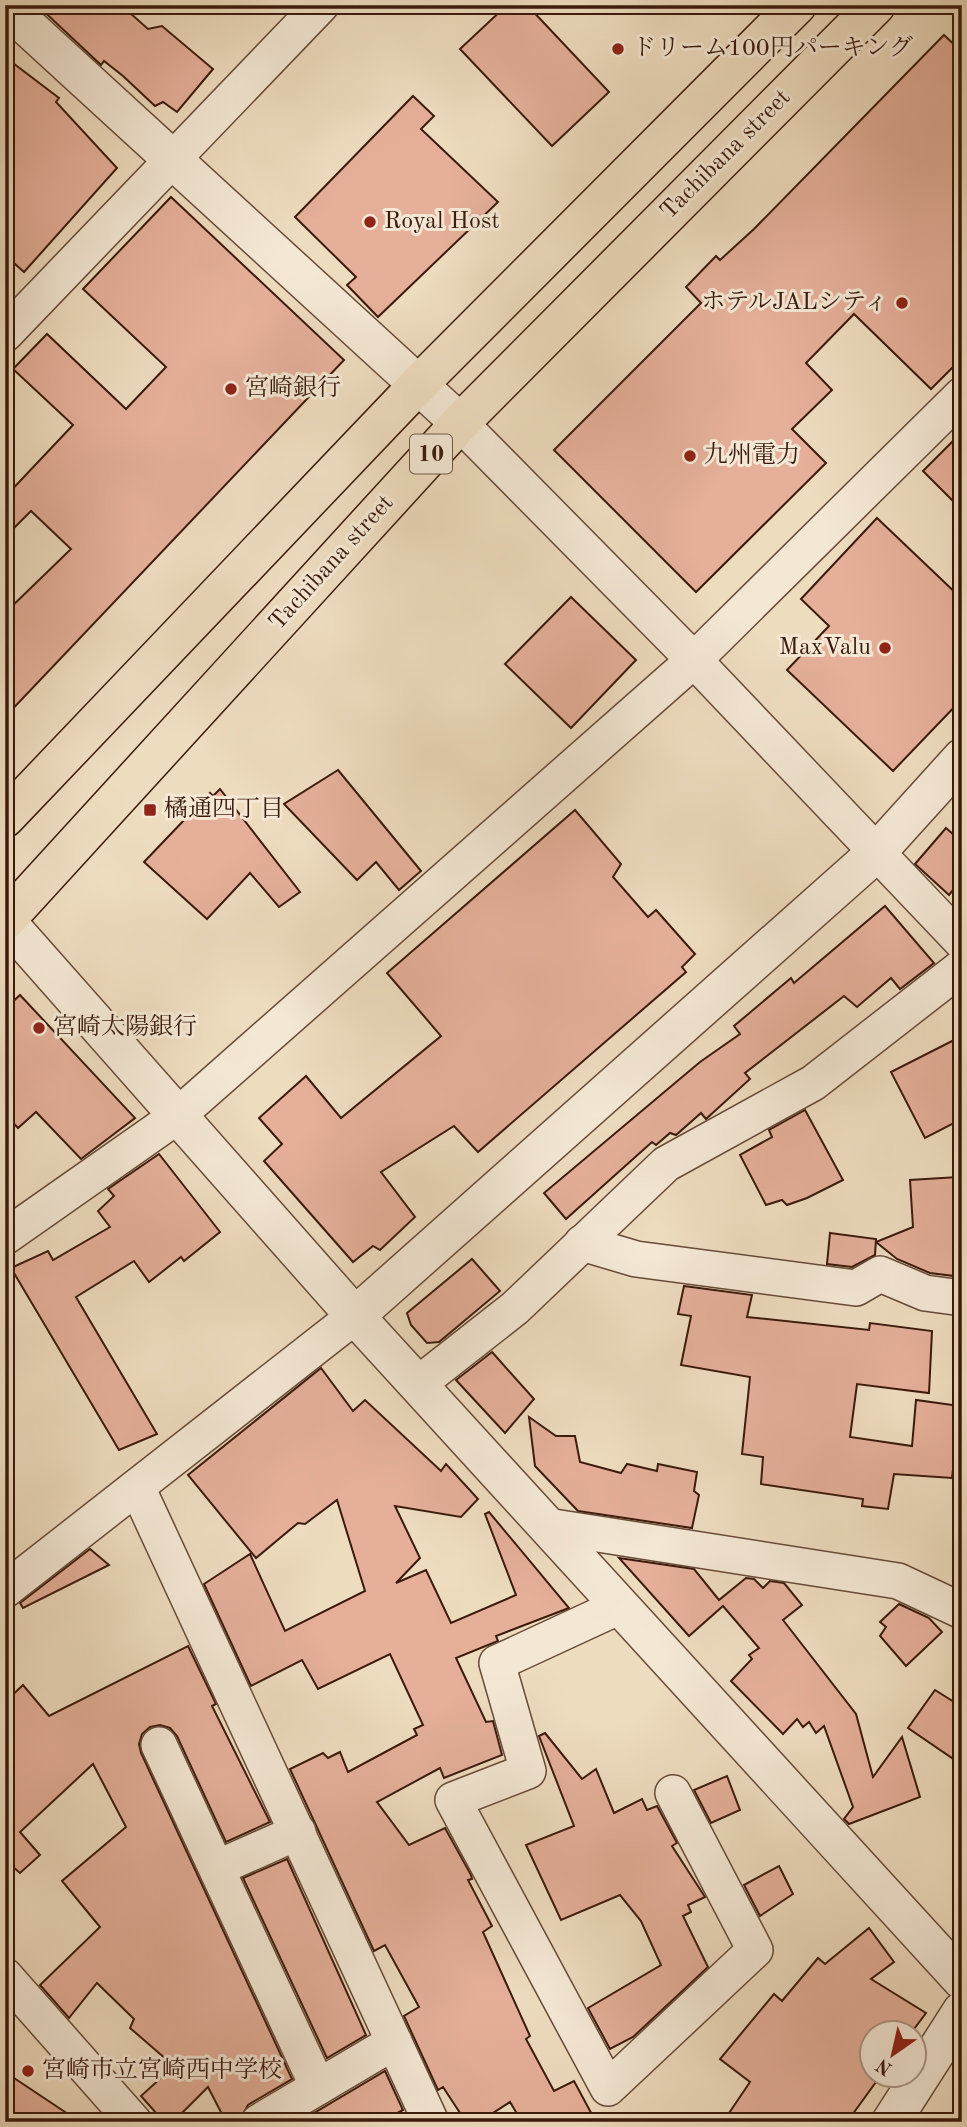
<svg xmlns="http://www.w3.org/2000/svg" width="967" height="2127" font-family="'Old Standard TT','Noto Serif JP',serif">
<rect width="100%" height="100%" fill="#eedcbf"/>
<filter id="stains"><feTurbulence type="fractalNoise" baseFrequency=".00286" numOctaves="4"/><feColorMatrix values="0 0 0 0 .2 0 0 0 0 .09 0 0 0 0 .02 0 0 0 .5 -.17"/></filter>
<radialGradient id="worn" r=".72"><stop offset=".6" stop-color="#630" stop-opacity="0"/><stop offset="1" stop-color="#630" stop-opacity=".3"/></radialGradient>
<g fill="#e5af9a" stroke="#3b1a0b" stroke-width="2">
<polygon points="37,5 121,5 148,29 162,26 213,69 177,112 163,102 155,106 123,76 104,61 101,65"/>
<polygon points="507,5 527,5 609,92 552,146 460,49"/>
<polygon points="944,35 962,52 962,358 931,389 854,314 806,363 832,390 792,429 826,463 696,592 554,450 701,303 686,287 716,256 720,260 754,229"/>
<polygon points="5,57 59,98 56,102 117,168 24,272 5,255"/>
<polygon points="413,96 434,116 421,129 498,202 378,317 347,285 356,277 295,217"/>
<polygon points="171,197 344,360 5,717 5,613 71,549 31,511 5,537 5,497 73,425 13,369 47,334 126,409 166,367 83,289"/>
<polygon points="962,432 962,510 923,471"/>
<polygon points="877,518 962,599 962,699 893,771 787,670 829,626 801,599"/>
<polygon points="571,597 636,660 571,728 505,664"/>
<polygon points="338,770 421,871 399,890 376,862 357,880 284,804"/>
<polygon points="220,789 300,892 279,907 250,873 207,919 144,862 210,793 213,796"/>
<polygon points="575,810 621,864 613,877 648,917 656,910 695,954 682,967 686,972 478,1152 454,1126 381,1172 415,1217 380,1250 373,1246 353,1262 264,1161 282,1144 259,1118 306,1076 341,1118 441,1036 387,973"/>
<polygon points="946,828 962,842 962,879 949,895 915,864"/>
<polygon points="885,906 934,963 900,989 891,978 857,1007 844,996 745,1073 750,1079 706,1119 701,1113 676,1135 670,1133 656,1145 652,1142 566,1219 544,1193 700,1062 740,1034 734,1026 791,978 794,983"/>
<polygon points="20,995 135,1118 81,1159 36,1112 18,1128 5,1114 5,1009"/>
<polygon points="962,1036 962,1119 925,1138 891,1072"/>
<polygon points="805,1110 843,1180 807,1198 787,1205 782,1200 766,1205 740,1155 772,1137 769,1130"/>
<polygon points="159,1154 220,1232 184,1261 181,1257 149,1282 134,1261 76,1297 157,1434 119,1450 11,1268 48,1251 53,1260 110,1227 98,1211 114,1196 108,1189"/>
<polygon points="958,1177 962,1277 930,1273 897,1259 876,1242 913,1227 910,1180"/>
<polygon points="830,1233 876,1239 875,1255 852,1267 827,1264"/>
<polygon points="472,1259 500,1291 439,1342 427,1343 411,1325 407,1313"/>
<polygon points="684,1286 752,1295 747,1317 869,1330 870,1323 932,1331 929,1393 857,1384 850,1437 912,1446 916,1400 960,1406 952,1478 894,1474 888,1509 862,1506 863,1499 761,1484 763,1457 742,1454 750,1377 681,1365 691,1316 678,1314"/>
<polygon points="492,1352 534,1399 505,1433 456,1380"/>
<polygon points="321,1368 353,1411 365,1400 441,1471 446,1464 478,1499 461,1517 395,1506 420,1558 396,1583 426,1570 451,1623 516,1595 485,1514 489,1512 569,1608 496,1636 498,1641 456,1658 486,1722 493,1721 502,1755 444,1778 440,1768 377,1802 409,1845 445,1828 471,1875 472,1879 468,1880 492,1926 483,1932 530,2036 526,2039 554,2091 574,2081 596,2122 497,2122 516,2112 510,2102 479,2122 466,2122 443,2087 438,2090 404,2016 419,2007 385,1945 374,1951 290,1769 323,1753 328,1758 340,1752 348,1772 417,1735 414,1729 423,1725 390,1654 318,1689 302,1660 251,1686 204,1584 250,1554 285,1631 365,1591 337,1500 305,1524 298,1523 256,1558 188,1475"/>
<polygon points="529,1417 556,1436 575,1436 580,1462 621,1473 627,1464 657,1471 658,1464 697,1472 694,1491 699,1495 692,1528 578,1511 535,1466"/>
<polygon points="90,1549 109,1565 23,1608 20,1603"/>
<polygon points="619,1558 694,1569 719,1600 746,1578 754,1579 763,1588 770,1581 784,1583 802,1605 783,1620 856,1714 873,1777 902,1737 920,1797 849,1824 844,1819 853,1807 824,1726 816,1733 809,1722 803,1727 797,1719 783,1734 731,1681 752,1659 749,1655 759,1648 723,1606 689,1636"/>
<polygon points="899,1604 929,1618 942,1632 906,1666 880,1636 886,1627 880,1622"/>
<polygon points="188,1646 216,1704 212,1706 270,1822 226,1842 177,1736 170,1728 160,1725 150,1727 142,1734 139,1744 141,1753 292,2079 248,2105 239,2122 226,2122 208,2087 173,2122 164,2122 141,2096 174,2066 130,2028 134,2019 97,1983 69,2018 40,1985 100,1927 62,1881 126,1827 93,1764 20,1832 40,1855 20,1873 5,1860 5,1702 23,1685 49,1716"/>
<polygon points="935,1690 962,1707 962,1743 952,1758 908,1728"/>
<polygon points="545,1733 582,1779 596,1769 614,1813 642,1799 647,1810 657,1806 677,1843 672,1846 705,1897 688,1905 691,1912 683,1916 708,1967 633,2037 610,2049 588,2008 661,1965 641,1921 620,1895 561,1920 526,1845 574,1826 539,1736"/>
<polygon points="727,1776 740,1810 711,1823 694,1790"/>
<polygon points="287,1859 366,2035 327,2058 243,1878"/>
<polygon points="779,1866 793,1894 760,1916 744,1885"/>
<polygon points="869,1928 894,1962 871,1979 926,2013 911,2033 872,2033 872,2075 881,2075 847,2122 723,2122 750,2082 720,2059 774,1994 782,2001 818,1958 825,1964"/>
<polygon points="385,2071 403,2110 381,2122 299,2122"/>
<polygon points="5,2072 80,2122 5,2122"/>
</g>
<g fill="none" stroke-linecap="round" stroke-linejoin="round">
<g stroke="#684a38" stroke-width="38">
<g id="minor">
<polyline points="5,334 321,5"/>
<polyline points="460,423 694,660 962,942"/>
<polyline points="5,1237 176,1117 694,660 962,395"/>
<polyline points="582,1243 636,1259 856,1288 880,1274 925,1293 962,1298"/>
<polyline points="417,1385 515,1308 666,1164 813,1083 962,967"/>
<polyline points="137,1487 431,2122"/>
<polyline points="547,1526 898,1581 962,1611"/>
<polyline points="5,1590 355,1316"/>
<polyline points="620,1606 497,1663 528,1771 453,1800 608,2088 755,1950 673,1793"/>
<polyline points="159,1745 318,2087"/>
<polyline points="217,1868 298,1832"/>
<polyline points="5,1976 134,2122"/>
<polyline points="259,2122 394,2042"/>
</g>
</g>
<g stroke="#684a38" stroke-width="41">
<g id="tertiary">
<polyline points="5,6 460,423"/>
<polyline points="5,920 355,1316 962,1980"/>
<polyline points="355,1316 876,853 962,758"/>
<polyline points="891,2122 962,2011"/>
</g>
</g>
<g stroke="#3b1a0b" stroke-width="41">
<g id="trunk">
<polyline points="5,818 418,385 797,5"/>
<polyline points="5,921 460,423 876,5"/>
</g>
</g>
<use href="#minor" stroke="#f4e8d5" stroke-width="35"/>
<use href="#tertiary" stroke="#f4e8d5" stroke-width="38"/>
<use href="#trunk" stroke="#eedcbf" stroke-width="38"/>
</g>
<g fill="#8f2418" stroke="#f4e8d5" stroke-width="2.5">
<circle cx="618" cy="49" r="7"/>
<circle cx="370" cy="222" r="7"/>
<circle cx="902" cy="303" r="7"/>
<circle cx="231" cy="389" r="7"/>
<circle cx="690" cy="456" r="7"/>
<circle cx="885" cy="648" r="7"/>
<rect x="143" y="803" width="14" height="14" rx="3.5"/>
<circle cx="39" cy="1028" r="7"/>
<circle cx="28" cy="2071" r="7"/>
</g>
<g text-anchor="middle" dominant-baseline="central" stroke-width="6" stroke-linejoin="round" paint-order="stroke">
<rect fill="#f4e8d5" stroke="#725848" stroke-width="2" x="410" y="434.5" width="42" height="39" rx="5"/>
<g font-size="23" font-weight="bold" fill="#3b1a0b">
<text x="431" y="454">10</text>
</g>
<g font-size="24" fill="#3b1a0b" stroke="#f4e8d5" text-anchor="start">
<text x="632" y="49">ドリーム100円パーキング</text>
<text x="384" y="222">Royal Host</text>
<text x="888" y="303" text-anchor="end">ホテルJALシティ</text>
<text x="245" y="389">宮崎銀行</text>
<text x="704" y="456">九州電力</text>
<text x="871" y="648" text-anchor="end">MaxValu</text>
<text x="164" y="810">橘通四丁目</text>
<text x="53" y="1028">宮崎太陽銀行</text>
<text x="42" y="2071">宮崎市立宮崎西中学校</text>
</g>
<g font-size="24" fill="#3b1a0b" stroke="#f4e8d5">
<text transform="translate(726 155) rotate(-45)">Tachibana street</text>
<text transform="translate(332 563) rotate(-48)">Tachibana street</text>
</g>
</g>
<rect width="967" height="2127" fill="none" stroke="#eedcbf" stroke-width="28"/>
<rect x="7" y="7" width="953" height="2113" fill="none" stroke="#3b1a0b" stroke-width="3.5"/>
<rect x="14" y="14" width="939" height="2099" fill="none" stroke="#3b1a0b" stroke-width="2"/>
<g transform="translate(893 2054) rotate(214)"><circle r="33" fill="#f4e8d5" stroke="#aa9684" stroke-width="2"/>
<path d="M0-5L12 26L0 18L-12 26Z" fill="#8f2418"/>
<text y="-10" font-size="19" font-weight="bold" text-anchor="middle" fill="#3b1a0b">N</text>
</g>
<rect width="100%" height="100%" filter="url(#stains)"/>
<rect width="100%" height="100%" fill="url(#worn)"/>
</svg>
